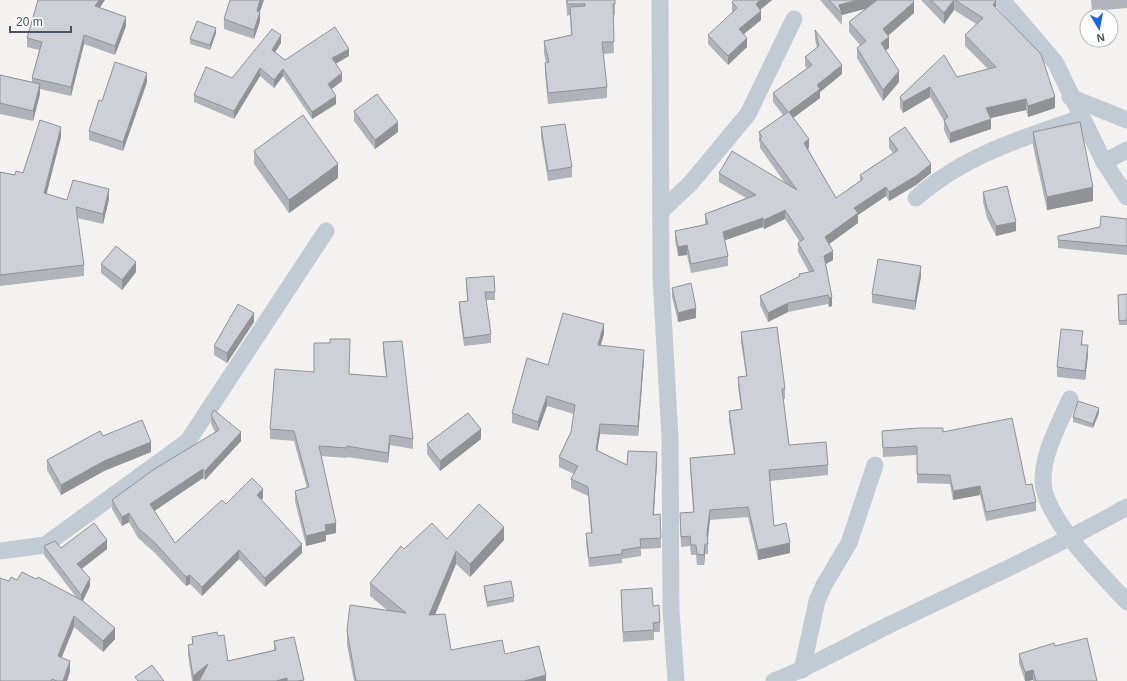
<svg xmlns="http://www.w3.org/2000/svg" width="1127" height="681" font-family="Helvetica,sans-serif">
<rect width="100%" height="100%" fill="#f4f2f1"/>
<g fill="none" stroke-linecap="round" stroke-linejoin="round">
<g stroke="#c2cbd3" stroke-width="17">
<polyline points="660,0 661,278 670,438 671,610 676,681"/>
<polyline points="1002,0 1055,62 1104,162 1127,197"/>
<polyline points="1070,97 1127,120"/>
<polyline points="1104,162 1127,150"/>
<path d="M916 198C963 156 1022 138 1081 118"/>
<polyline points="661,211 690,184 748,114 794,19"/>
<path d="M1070 399C1059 425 1043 452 1043 480 1042 516 1103 576 1127 602"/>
<polyline points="0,551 45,545 188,441 326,231"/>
<polyline points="802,670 817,601 824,585 849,543 875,465"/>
<path d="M774 681C815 665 852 643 891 624 970 586 1050 550 1127 507"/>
</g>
</g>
<g fill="#b0b3b9">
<polygon points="566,0 615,4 615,15 613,15 614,53 603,54 607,87 607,98 548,104 545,74 545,63 546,63 544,53 544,41 571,35 570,15 567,16"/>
<polygon points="734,0 772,0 760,10 761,20 744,34 747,47 728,65 708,44 708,35 733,12 732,11 732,2"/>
<polygon points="820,0 913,0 914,13 888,36 889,48 886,50 899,82 883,101 857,58 857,48 860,45 849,32 849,22 865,9 842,15 842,25"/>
<polygon points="921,0 996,0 996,9 1055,108 1028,117 1026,110 991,118 991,129 950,143 944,130 944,121 930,97 903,113 900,108 900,97 957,77 988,69 965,46 965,35 976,24 954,10 944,24"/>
<polygon points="1091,0 1127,0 1127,8 1092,11"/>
<polygon points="100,8 126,26 115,55 84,44 71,96 40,89 40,94 33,121 0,114 0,75 32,82 32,78 39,50 27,47 27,38"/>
<polygon points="260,12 260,21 254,39 224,29 224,19"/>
<polygon points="815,30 842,74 820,92 820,98 793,118 809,148 808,149 836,198 860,181 860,175 893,153 889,148 889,138 931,173 916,185 889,201 886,196 858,215 858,223 829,244 833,260 826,264 832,306 829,307 828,304 788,312 768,322 760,305 760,296 799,277 799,274 809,272 798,252 798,243 800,242 785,219 764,229 763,227 725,240 728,256 728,266 691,273 687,255 678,256 675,240 675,231 705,225 705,214 746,198 719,182 719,173 785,183 760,148 760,143 759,142 759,132 783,115 773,102 773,93 807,68 805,66 805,57 817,48 815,39"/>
<polygon points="216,33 210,50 190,44 190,39"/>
<polygon points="281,43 275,52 285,60 349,56 335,64 342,81 331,89 336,104 312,119 283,76 274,88 260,76 234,119 194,102 194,95 232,78"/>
<polygon points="147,82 123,151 89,140 89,131 102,101"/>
<polygon points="354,111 398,132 375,149 354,121"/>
<polygon points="541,127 572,167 572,177 548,181 541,137"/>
<polygon points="1033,132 1093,201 1047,210 1033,146"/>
<polygon points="61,137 46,194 67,200 109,199 103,224 77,218 84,265 84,276 0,286 0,172 15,175 23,173"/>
<polygon points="254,151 338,178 289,213 254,164"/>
<polygon points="983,192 1016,231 996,236 987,218 983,202"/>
<polygon points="1127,219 1127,255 1058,248 1058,236 1100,227"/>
<polygon points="101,264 136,272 122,290 101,273"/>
<polygon points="921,276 915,310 872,303 872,294"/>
<polygon points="466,278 495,292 495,300 486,300 491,334 491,343 464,346 459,310 459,302 467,301"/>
<polygon points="672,288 696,318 678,322 672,297"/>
<polygon points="1127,294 1127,325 1119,325 1118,295"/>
<polygon points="254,322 227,363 214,355 214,346"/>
<polygon points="741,332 785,389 785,399 783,399 789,445 828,465 828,475 770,481 774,526 790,553 758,560 748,517 710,520 708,540 708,554 705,554 704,565 697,565 696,555 691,555 690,546 681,547 680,513 693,512 690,468 690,458 734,454 729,421 729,411 741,409 738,387 738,377 746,376 741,342"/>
<polygon points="604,334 600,346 644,359 638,436 600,434 597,450 627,465 657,461 654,515 660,514 661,548 641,549 641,556 622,559 622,563 589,567 586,543 586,533 591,533 588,496 571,488 571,479 574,474 559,467 559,457 571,432 574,414 547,406 538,431 512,423 512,413 548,365"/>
<polygon points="1083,341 1082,345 1088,355 1085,380 1057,377 1057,367"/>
<polygon points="383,342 413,439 413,449 390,445 388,463 347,457 347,458 321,456 336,533 326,535 326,541 306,546 295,501 295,491 307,488 294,441 270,439 270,429 349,374 386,377 383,352"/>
<polygon points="1099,413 1093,428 1073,422 1073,417"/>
<polygon points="211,415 241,441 205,480 203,478 154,511 175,543 226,504 263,498 261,500 302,553 265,587 239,559 202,596 190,584 186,586 155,553 138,538 129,522 122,526 112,509 112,500 215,432 211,424"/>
<polygon points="882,431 943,432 1026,485 1036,502 1036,511 986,521 980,495 953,500 950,484 917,483 917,455 883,457"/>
<polygon points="103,436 151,452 104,471 61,495 47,470 47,460"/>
<polygon points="481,439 440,471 427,454 427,444"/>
<polygon points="447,539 504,540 470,577 456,564 435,615 451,650 505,654 546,681 354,681 347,645 347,631 387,610 370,596 370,583 404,549"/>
<polygon points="44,546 61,548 107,549 82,569 90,586 83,601 115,639 103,652 74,627 62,657 70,671 67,681 0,681 9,581 36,579 76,597 44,555"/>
<polygon points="484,586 514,597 514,602 487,607 484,591"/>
<polygon points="621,590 653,606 660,622 660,632 654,632 654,640 623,642"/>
<polygon points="218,636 228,661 274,650 274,641 304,681 199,681 200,680 198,681 192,681 188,655 188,645 192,644 192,637"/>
<polygon points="1055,646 1097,681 1033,681 1033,680 1028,681 1025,681 1019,663 1019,654"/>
</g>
<g fill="#909296">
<polygon points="99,0 105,0 95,15 95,6"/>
<polygon points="260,0 264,0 257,20 257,11"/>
<polygon points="760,0 772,0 756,13 756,4"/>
<polygon points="857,0 886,0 886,3 842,15 839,5"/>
<polygon points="954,0 954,10 944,24 944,13"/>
<polygon points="996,0 996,11 993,5"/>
<polygon points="914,2 914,13 883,40 883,29"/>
<polygon points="761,11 761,20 739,38 739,29"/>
<polygon points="260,12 260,21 254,39 254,30"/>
<polygon points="126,17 126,26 115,55 115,46"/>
<polygon points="216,28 216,33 210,50 210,45"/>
<polygon points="84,35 84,44 71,96 71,87"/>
<polygon points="281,35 281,43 272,57 272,50"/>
<polygon points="889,37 889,48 881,54 881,43"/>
<polygon points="747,38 747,47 728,65 728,56"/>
<polygon points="349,49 349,56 332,66 332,58"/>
<polygon points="842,65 842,74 820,92 820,98 789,121 789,112 817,85"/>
<polygon points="260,68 260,76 234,119 234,111"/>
<polygon points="283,69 283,76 274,88 274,80"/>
<polygon points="899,71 899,82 883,101 883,90"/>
<polygon points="147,73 147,82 123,151 123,142"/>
<polygon points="342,73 342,81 328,92 328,84"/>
<polygon points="40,84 40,94 33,121 33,111"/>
<polygon points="930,87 930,97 903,113 903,102"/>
<polygon points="336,96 336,104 312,119 312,112"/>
<polygon points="1055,97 1055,108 1028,117 1028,106"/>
<polygon points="1026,99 1026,110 986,119 986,108"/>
<polygon points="991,119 991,129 950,143 950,133"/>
<polygon points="398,122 398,132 375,149 375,140"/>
<polygon points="61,127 61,137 44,204 44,193"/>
<polygon points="809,139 809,148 804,152 804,143"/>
<polygon points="338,164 338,178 289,213 289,200"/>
<polygon points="931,164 931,173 916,185 889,201 889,192"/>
<polygon points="886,187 886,196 858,215 858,223 825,247 825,237 854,208"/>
<polygon points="1093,187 1093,201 1047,210 1047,197"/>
<polygon points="109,189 109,199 103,224 103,214"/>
<polygon points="785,210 785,219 764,229 764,220"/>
<polygon points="763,218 763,227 723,241 723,232"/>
<polygon points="1016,222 1016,231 996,236 996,226"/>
<polygon points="687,245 687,255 678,256 678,247"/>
<polygon points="833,251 833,260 824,265 824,256"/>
<polygon points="136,262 136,272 122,290 122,280"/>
<polygon points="921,266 921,276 915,310 915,301"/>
<polygon points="832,297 832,306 829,307 829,298"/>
<polygon points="788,303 788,312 768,322 768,313"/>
<polygon points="696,308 696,318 678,322 678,313"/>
<polygon points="254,313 254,322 227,363 227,353"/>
<polygon points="604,324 604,334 598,355 598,345"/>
<polygon points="1088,345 1088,355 1085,380 1085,371"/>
<polygon points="644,350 644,359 638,436 638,426"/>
<polygon points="547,396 547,406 538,431 538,422"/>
<polygon points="1099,408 1099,413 1093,428 1093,424"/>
<polygon points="600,424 600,434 596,459 596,450"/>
<polygon points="481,429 481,439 440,471 440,461"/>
<polygon points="241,432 241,441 205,480 205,471"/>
<polygon points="390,435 390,445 388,463 388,453"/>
<polygon points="151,442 151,452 104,471 61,495 61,485 104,461"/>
<polygon points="657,452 657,461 653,524 653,515"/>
<polygon points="203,469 203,478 150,514 150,504"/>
<polygon points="980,486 980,495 953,500 953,491"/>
<polygon points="263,489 263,498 257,504 257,495"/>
<polygon points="710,510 710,520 707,543 707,533"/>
<polygon points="129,513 129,522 122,526 122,517"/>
<polygon points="336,523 336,533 326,535 326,541 306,546 306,536 325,525"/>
<polygon points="504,527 504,540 470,577 470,564"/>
<polygon points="107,540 107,549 77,572 77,564"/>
<polygon points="790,543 790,553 758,560 758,550"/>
<polygon points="302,544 302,553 265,587 265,578"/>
<polygon points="705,544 705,554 704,565 704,555"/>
<polygon points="239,550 239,559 202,596 202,587"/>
<polygon points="456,551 456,564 429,629 429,615"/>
<polygon points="190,575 190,584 186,586 186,577"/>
<polygon points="90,578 90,586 81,604 81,595"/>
<polygon points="74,616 74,627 58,666 58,656"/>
<polygon points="115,628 115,639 103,652 103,641"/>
<polygon points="70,661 70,671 67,681 63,681"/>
<polygon points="208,664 208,674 198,681 193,681 193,676"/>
<polygon points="1033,670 1033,680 1028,681 1025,681 1025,672"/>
<polygon points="546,675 546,681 524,681"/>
<polygon points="287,678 287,681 276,681"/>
</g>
<g fill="#cdd0d7" stroke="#909296">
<polygon points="38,0 99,0 95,6 126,17 115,46 84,35 71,87 32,78 42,42 27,38"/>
<polygon points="230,0 260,0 257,11 260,12 254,30 224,19"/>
<polygon points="567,0 615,0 615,4 613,4 614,42 602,42 607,87 548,93 545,63 549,62 544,41 572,35 570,7 585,6 585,4 567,4"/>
<polygon points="734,0 760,0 756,4 761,11 739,29 747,38 728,56 708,35 737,8 732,2"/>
<polygon points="829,0 857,0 839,5 842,14"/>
<polygon points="877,0 913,0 914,2 883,29 889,37 881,43 899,71 883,90 857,48 866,41 849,22"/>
<polygon points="931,0 954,0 944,13"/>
<polygon points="955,0 996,0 993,5 1041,54 1055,97 1028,106 1026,99 986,108 991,119 950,133 944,120 948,117 930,87 903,102 900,97 944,55 957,77 996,67 965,35 983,18"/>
<polygon points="197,21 216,28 210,45 190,39"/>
<polygon points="335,27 349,49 332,58 342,73 328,84 336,96 312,112 283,69 274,80 260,68 234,111 194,95 206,67 232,78 272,29 281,35 272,50 285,60"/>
<polygon points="815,30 842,65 817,85 820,89 789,112 809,139 804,143 836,198 863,179 860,175 898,150 889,138 905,127 931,164 916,176 889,192 886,187 854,208 858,213 825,237 833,251 824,256 832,297 829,298 828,295 788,303 768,313 760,296 800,276 799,274 814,271 798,243 804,239 785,210 764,220 763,218 723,232 728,256 691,264 687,245 678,247 675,231 708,224 705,214 756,195 719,173 732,151 797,190 760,139 762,137 759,132 788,112 773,93 812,65 805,57 819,46"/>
<polygon points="115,62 147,73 123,142 89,131 99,100 102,101"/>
<polygon points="0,75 40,84 33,111 0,103"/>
<polygon points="377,94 398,122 375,140 354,111"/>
<polygon points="303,115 338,164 289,200 254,151"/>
<polygon points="40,120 61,127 44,193 67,200 73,180 109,189 103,214 76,207 84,265 0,275 0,172 15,175 16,171 23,173"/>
<polygon points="1080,122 1093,187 1047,197 1033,132"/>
<polygon points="565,124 572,167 548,171 541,127"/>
<polygon points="1007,186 1016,222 996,226 987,208 983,192"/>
<polygon points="1101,216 1127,219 1127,246 1058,240 1058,236 1100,227"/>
<polygon points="116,246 136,262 122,280 101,264"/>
<polygon points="878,259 921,266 915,301 872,294"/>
<polygon points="494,276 495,292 485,292 491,334 464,338 459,302 468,301 466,278"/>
<polygon points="691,283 696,308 678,313 672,288"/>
<polygon points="1127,294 1127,320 1119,321 1118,295"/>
<polygon points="238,304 254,313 227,353 214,346"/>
<polygon points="563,313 604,324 598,345 644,350 638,426 600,424 596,450 627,465 628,451 657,452 653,515 660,514 661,538 640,539 641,547 622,550 622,554 589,558 586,533 592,533 588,487 571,479 578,466 559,457 571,432 575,405 547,396 538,422 512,413 527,358 548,365"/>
<polygon points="777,327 785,389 782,389 789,445 826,442 828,465 769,470 774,526 786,523 790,543 758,550 748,507 710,510 707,533 708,544 705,544 704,555 697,554 696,545 691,545 690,536 681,537 680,513 694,512 690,458 735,454 729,411 742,409 738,377 747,376 741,332"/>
<polygon points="1061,329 1083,331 1081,345 1088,345 1085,371 1057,367"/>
<polygon points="330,339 350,339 349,374 387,377 383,342 402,341 413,439 390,435 388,453 347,446 347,448 319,446 336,523 325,525 326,531 306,536 295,491 309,487 294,431 270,429 275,369 314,372 314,343 330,343"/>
<polygon points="1078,401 1099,408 1093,424 1073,417"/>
<polygon points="214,410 241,432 205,471 203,469 150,504 175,543 222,500 226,504 252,478 263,489 257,495 302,544 265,578 239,550 202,587 190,575 186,577 155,543 138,528 129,513 122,517 112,500 153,470 219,430 211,415"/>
<polygon points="468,413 481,429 440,461 427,444"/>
<polygon points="1012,418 1026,485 1032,484 1036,502 986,512 980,486 953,491 950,475 917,474 917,446 883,448 882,431 918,428 943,428 943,432"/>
<polygon points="142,420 151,442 104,461 61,485 47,460 100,431 103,436"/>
<polygon points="479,504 504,527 470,564 456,551 429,615 445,614 451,650 502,640 505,654 539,646 546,675 524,681 356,681 347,631 350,605 406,613 370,583 401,546 404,549 432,523 447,539"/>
<polygon points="94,523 107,540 77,564 90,578 81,595 44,546 55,541 61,548"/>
<polygon points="22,572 36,579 38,577 83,601 115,628 103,641 74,616 58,656 70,661 63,681 57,681 52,679 51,681 0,681 0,578 9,581 11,577 17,580"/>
<polygon points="511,581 514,597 487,602 484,586"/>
<polygon points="652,588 653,606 659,605 660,622 653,623 654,630 623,632 621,590"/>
<polygon points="217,632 218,636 224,635 228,661 276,650 274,641 294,637 304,680 297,681 287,681 287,678 276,681 199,681 208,664 193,676 188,645 193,644 192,637"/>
<polygon points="1087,638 1097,681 1036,681 1033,670 1025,672 1019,654 1054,643 1055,646"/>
<polygon points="152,665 164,681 138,681 135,677"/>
</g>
<g transform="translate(1099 28) rotate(170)"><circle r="19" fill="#ffffff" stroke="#b6babf"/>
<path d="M0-3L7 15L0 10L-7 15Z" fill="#1966e6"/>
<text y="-6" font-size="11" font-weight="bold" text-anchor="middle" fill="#49535f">N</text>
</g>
<path d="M10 26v6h61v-6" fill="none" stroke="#49535f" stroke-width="2"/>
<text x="16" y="26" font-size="12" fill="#49535f" stroke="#ffffff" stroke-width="3" paint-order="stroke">20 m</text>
</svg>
